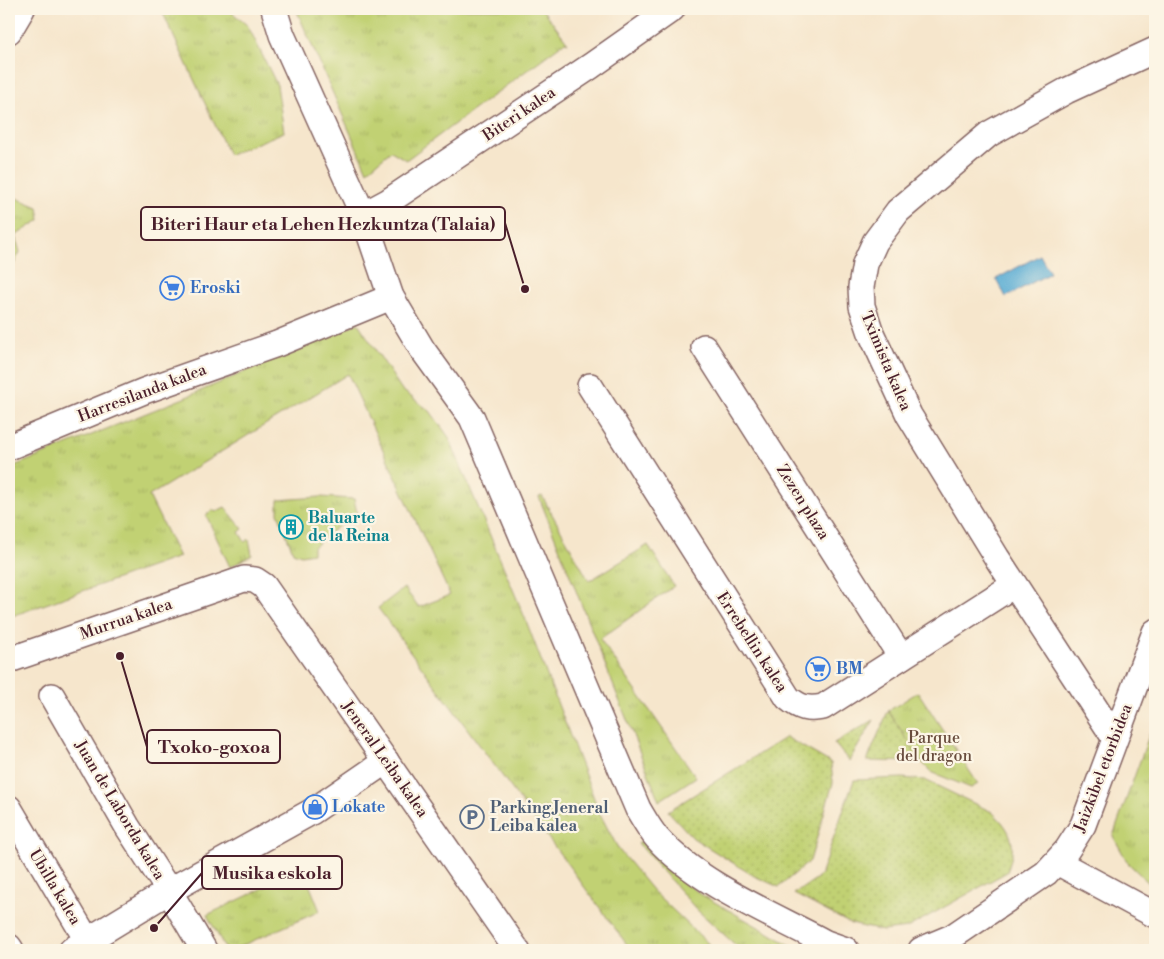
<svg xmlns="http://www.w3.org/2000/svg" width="1164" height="959" font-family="'Libre Bodoni',serif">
<defs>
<pattern id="grass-tufts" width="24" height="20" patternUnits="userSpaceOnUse" patternTransform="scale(1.25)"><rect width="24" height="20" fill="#c1d173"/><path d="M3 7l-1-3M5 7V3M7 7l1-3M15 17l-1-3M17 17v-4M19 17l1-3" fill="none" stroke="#a7b364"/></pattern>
<pattern id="garden-dots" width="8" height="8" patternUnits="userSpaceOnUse" patternTransform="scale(1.25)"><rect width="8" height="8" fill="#c1d173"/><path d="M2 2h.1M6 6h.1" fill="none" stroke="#a7b364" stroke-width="1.8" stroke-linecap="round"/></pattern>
</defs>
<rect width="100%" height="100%" fill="#fcf5e5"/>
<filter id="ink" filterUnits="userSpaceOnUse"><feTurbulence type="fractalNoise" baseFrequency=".02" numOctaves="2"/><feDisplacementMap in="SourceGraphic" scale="10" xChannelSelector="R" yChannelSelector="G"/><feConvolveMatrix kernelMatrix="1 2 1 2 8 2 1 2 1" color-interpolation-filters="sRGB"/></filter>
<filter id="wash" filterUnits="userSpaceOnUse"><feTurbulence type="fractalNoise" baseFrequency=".0096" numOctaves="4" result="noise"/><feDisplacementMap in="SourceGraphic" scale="20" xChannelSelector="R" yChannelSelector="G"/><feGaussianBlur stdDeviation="1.12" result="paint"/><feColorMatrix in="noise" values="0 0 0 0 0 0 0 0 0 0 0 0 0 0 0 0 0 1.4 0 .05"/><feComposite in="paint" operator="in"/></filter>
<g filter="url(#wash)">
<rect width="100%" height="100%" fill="#f6e6cc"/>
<g fill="url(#grass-tufts)" stroke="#86784f">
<polygon points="161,9 228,9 248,26 277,85 284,132 229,155"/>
<polygon points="296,9 542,9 568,43 565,42 406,160 391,151 367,171"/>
<polygon points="9,195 38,207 40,220 15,236 20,252 12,268 9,269"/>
<polygon points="358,323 402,390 430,411 448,436 525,618 600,814 619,850 652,890 715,950 631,950 378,608 404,588 419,607 450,595 348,374 149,496 179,557 9,617 9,468 184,398"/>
<polygon points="542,496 589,581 648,545 674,586 600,639 696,777 659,801 539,497"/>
<polygon points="320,497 354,499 357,513 347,516 342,523 313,547 313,553 301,555 293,552 278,513 278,500"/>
<polygon points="225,507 243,529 239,532 245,542 249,539 252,555 230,567 206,515 213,510 215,512"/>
<polygon points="918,692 978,784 971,788 931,772 922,762 888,711"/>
<polygon points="1155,719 1155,889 1128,863 1113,836"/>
<polygon points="641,841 672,873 702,895 799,950 741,950 696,909 638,843"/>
<polygon points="303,869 320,911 232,950 226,950 207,915"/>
</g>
<g fill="url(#garden-dots)" stroke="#86784f">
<polygon points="888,711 922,762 867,761"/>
<polygon points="874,720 849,761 834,743"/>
<polygon points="786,737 831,763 833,783 810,861 779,887 754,876 693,838 668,811"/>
<path d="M902 778 925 780 992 812C1013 831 1017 846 1007 872L907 928 883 931 851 924 794 894 820 876 854 780Z"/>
</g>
<polygon fill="#58acd4" stroke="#516680" points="1040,255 1050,273 1006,297 996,279"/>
</g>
<g filter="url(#ink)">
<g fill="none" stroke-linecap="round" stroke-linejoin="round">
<g stroke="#866563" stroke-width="28">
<g id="minor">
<path d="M274 9 282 35 363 215 391 297 422 349 472 418 638 809C644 819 650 830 657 838 698 884 772 914 826 943L846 950"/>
<polyline points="9,31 22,9"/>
<polyline points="363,215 389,201 591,66 672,9"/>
<polyline points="704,347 901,657"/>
<path d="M590 386 788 698C800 708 808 710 823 707L1014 585"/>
<polyline points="9,447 144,391 277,344 391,297"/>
<polyline points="9,660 244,579 255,580 264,586 517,950"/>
<polyline points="52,696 127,826 169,891 204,950"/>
<polyline points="1114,737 997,558 909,415 871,333 862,306 861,287 865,264 875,242 898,211 989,134 1066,91 1155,50"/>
<polyline points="9,808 87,940"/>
<polyline points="1057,862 1155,915"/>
<polyline points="9,947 11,950"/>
<polyline points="72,950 169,891 313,811 386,761"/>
<polyline points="921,950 952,937 1046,873 1067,850 1083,825 1155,632"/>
</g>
</g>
<use href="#minor" stroke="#fff" stroke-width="25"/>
</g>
</g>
<defs>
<g id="supermarket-ring" transform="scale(1.25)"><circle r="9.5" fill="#fcf5e5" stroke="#3f7fe0" stroke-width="1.5"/><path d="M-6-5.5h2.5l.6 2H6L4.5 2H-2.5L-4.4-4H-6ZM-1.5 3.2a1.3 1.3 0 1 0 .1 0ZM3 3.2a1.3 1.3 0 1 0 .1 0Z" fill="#3f7fe0"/></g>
<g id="building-ring" transform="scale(1.25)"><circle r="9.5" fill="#fcf5e5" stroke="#0f9aa8" stroke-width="1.5"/><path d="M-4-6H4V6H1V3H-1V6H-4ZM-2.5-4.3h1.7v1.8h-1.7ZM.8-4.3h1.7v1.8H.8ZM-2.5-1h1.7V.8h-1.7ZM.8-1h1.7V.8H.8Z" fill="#0f9aa8"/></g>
<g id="shop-ring" transform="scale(1.25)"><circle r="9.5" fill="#fcf5e5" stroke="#3f7fe0" stroke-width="1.5"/><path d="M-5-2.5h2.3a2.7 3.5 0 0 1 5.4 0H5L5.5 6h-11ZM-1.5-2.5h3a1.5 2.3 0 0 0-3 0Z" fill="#3f7fe0"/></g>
<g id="parking-ring" transform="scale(1.25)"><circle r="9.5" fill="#fcf5e5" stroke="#5c6f8a" stroke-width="1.5"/><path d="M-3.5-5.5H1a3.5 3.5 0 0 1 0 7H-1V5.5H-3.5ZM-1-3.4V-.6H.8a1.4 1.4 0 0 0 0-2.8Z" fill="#5c6f8a"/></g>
</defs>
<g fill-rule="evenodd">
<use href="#supermarket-ring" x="172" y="288"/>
<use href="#building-ring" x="291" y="527"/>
<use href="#supermarket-ring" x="818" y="669"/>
<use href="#shop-ring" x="315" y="807"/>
<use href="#parking-ring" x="472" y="817"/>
</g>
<g text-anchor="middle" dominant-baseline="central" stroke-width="4.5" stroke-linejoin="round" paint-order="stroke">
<g font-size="16" fill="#4a1f2b" stroke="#fcf5e5">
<text transform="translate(519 114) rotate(-34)">Biteri kalea</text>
<text transform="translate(886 361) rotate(67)">Tximista kalea</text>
<text transform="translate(142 393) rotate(-21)">Harresilanda kalea</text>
<text transform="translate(803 502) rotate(58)">Zezen plaza</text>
<text transform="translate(126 619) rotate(-19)">Murrua kalea</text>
<text transform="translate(752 642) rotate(57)">Errebellin kalea</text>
<text transform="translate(385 759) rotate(55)">Jeneral Leiba kalea</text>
<text transform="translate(1103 768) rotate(-69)">Jaizkibel etorbidea</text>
<text transform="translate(120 810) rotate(59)">Juan de Laborda kalea</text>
<text transform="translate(55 887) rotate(59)">Ubilla kalea</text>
</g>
<g font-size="16" font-weight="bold" fill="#366cbe" stroke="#fcf5e5" text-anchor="start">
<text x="190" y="288">Eroski</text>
<text x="836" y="669">BM</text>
<text x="332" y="807">Lokate</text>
</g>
<g font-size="16" font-weight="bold" fill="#0d838f" stroke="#fcf5e5" text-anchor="start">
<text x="308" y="518">Baluarte<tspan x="308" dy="18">de la Reina</tspan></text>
</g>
<g font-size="16" fill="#684c3d" stroke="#fcf5e5">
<text x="934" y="738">Parque<tspan x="934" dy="18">del dragon</tspan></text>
</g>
<g font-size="16" font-weight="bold" fill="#4e5e75" stroke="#fcf5e5" text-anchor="start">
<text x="490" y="808">Parking Jeneral<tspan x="490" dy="18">Leiba kalea</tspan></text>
</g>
</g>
<path fill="none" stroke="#4a1f2b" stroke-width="2" d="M525 289L505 223M120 656L147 747M154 928L202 873"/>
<g fill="#4a1f2b" stroke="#fcf5e5" stroke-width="2">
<circle cx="525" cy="289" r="5"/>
<circle cx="120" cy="656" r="5"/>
<circle cx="154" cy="928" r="5"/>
</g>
<g fill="#fcf5e5" stroke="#4a1f2b" stroke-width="2">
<rect x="141" y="207" width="364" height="33" rx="5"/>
<rect x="147" y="730" width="133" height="33" rx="5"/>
<rect x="202" y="856" width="140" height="33" rx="5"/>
</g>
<g font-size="18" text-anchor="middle" font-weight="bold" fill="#4a1f2b">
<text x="323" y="230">Biteri Haur eta Lehen Hezkuntza (Talaia)</text>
<text x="214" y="753">Txoko-goxoa</text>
<text x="272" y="879">Musika eskola</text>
</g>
<rect width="1164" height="959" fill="none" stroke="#fcf5e5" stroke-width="30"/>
</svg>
